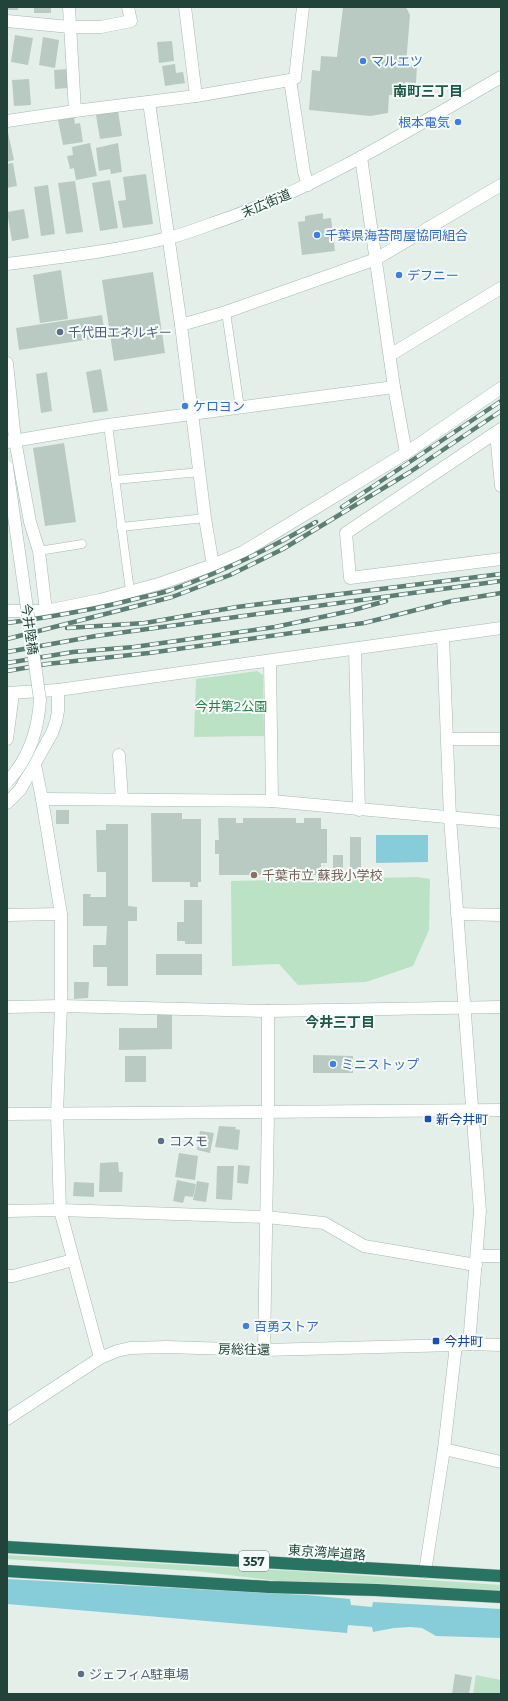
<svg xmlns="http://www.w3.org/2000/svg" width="508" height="1701" font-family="Montserrat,'Noto Sans JP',sans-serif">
<rect width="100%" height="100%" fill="#e4efea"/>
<g fill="#bbe2c5">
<polygon points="257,671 263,675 264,736 194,737 196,679"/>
<polygon points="417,877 430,879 429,930 413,966 366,982 298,985 279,964 232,966 231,881"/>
<polygon points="7,1555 312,1572 501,1585 501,1591 372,1583 278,1581 195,1571 7,1559"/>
<polygon points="476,1675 501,1680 501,1694 473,1694"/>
</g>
<g fill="#86cdd9">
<polygon points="376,835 428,835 428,862 376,863"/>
<polygon points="7,1579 306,1595 350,1599 351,1605 372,1607 373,1602 501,1609 501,1638 436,1636 422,1628 410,1627 394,1628 373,1632 372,1627 348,1625 347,1633 7,1604"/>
</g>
<g fill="#b9cac3">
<rect x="7" y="7" width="11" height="3"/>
<rect x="34" y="7" width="17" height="6"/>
<polygon points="343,7 406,7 410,15 406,64 417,65 416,83 405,82 403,96 389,95 388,113 370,116 309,110 312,70 320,71 321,56 337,57"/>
<polygon points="15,35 33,38 28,65 11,62"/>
<polygon points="43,37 59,40 55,68 39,65"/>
<polygon points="172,41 174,61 159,63 157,42"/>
<polygon points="175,64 176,73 183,72 185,83 165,86 162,66"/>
<polygon points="67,69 68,88 55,89 54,70"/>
<polygon points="29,79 31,105 14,106 12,80"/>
<polygon points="118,111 122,136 100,139 96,115"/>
<polygon points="74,117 75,124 80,123 83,142 63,145 58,120"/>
<polygon points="7,128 14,160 7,162"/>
<polygon points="90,143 97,176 76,180 74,168 70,169 67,156 73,155 72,147"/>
<polygon points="118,143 122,172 111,174 110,169 99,171 96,148"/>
<polygon points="13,163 17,186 7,188 7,164"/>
<polygon points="146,174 153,224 123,228 118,201 126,200 123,177"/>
<polygon points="110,180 118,228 100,231 92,183"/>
<polygon points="75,181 83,232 66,234 58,183"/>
<polygon points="48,185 55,234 41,236 34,187"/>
<polygon points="24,209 29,238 12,241 7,212"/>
<polygon points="323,213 323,219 331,218 335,251 302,255 298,222 305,221 305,216"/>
<polygon points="61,270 68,319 40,323 33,275"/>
<polygon points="153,272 165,353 114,361 102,280"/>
<polygon points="102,315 105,337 19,350 16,328"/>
<polygon points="101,369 108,411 93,413 86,372"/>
<polygon points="47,372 52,411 41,413 36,374"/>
<polygon points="64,443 76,522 45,526 33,448"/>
<rect x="56" y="810" width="13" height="14"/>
<polygon points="151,813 182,813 182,819 201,819 201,882 198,882 198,887 190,887 190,882 152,882"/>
<polygon points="218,818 236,818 236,823 243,823 243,818 296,818 296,823 304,823 304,818 321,818 321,829 327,829 327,863 321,863 321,875 219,875 219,854 215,854 215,840 219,840"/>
<polygon points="106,824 128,824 128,906 137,907 137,921 128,921 128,986 107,986 107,967 93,967 93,945 106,945 107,926 83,926 83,894 91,894 90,897 106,897 106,872 97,872 96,830 106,830"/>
<rect x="350" y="837" width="11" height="32"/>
<rect x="333" y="855" width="10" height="13"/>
<polygon points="184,900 202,900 202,944 185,944 185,941 177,941 177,922 184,922"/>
<rect x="156" y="954" width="46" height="21"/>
<polygon points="74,982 89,982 88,998 74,999"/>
<polygon points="157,1014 172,1014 172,1049 119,1050 119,1028 157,1028"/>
<polygon points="313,1055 353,1056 353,1073 313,1073"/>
<rect x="125" y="1056" width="21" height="26"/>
<polygon points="219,1126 236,1127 235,1129 240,1130 238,1150 215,1147"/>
<polygon points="200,1131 214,1133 210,1153 197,1150"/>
<polygon points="179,1153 198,1156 195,1180 175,1177"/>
<polygon points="118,1162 119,1172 123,1172 122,1192 99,1192 100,1163"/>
<polygon points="238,1165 250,1166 248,1184 237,1183"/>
<polygon points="217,1166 234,1166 232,1200 216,1199"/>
<polygon points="177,1180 196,1184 193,1197 185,1196 183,1203 173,1201"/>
<polygon points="197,1181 209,1183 206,1202 193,1200"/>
<polygon points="74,1182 94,1183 94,1197 73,1196"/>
<polygon points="455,1674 472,1677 469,1694 452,1694"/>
</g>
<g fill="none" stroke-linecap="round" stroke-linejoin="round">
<g stroke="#a6b8b2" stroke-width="9">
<g id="lane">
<polyline points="226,312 240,408"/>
<polyline points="108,425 130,591"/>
<polyline points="115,480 200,472"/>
<polyline points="121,527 205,518"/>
<polyline points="39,551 82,544"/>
</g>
</g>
<g stroke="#a6b8b2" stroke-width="13">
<g id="street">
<polyline points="69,7 75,111"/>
<polyline points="185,7 196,96"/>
<polyline points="7,21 70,27 101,27 131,21 128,7"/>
<polyline points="290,80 304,172 308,185"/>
<polyline points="149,102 181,325 205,518 213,565"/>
<polyline points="7,121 75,111 196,96 290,80 295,78 303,7"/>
<polyline points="361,157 394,387 406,453"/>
<polyline points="181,325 226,312 376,259 501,185"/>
<polyline points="390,355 501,288"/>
<polyline points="7,363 15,440 30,522 39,551 46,611"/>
<polyline points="501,429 346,533 350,578 501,559"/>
<polyline points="496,433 501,486"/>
<polyline points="7,442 108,425 394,387"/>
<polyline points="7,611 46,611 100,600 162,583 213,565 243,552 406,453 501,388"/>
<polyline points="443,637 450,818 480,1211 469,1344"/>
<polyline points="355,649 359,810"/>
<polyline points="270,661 272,801"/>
<polyline points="7,693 58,690 501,628"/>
<polyline points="7,739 13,694"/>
<polyline points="448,739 501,739"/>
<polyline points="119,755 122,799"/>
<polyline points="35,765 42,799"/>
<polyline points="7,803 20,790 52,733 56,722 58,711 58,690"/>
<polyline points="457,914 501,915"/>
<polyline points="7,915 61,914"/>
<polyline points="7,1007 61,1006 268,1011 501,1007"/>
<polyline points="57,1114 60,1210 100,1358"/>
<polyline points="7,1211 60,1210 266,1217 324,1223 364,1246 476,1265"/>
<polyline points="477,1256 501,1256"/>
<polyline points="7,1276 13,1276 73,1260"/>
<polyline points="264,1350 268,1112 268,1011"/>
<polyline points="444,1449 501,1462"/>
<polyline points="425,1572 444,1449 456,1345"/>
</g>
</g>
<g stroke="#a1bcb2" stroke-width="13">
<g id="secondary">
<path d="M7 264C61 257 115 251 168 238 182 235 197 229 211 224 314 190 407 131 501 77"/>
<polyline points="7,1114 501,1110"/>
<polyline points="57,1114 61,1006 61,914 42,799 272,801 501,822"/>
<polyline points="7,1419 100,1358 117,1351 130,1348 167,1347 264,1350 456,1345 469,1344 501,1345"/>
</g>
</g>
<g stroke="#c1cac8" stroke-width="13">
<g id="highway">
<polyline points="7,1547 501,1576"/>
<polyline points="7,1571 269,1587 376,1590 501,1597"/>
</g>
</g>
<use href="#lane" stroke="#fff" stroke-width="8"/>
<use href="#street" stroke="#fff" stroke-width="12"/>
<use href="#secondary" stroke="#fff" stroke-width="12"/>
<use href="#highway" stroke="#297363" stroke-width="12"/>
<g stroke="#5c7e75" stroke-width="4.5">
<g id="rail">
<polyline points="342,507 501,401"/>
<path d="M7 623C50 617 93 610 135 599 147 596 159 594 171 590 221 572 270 549 316 522"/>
<polyline points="67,628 145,623 237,607 501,574"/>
<polyline points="7,639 172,597 230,575 283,549 410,472 501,411"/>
<polyline points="7,652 96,636 501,581"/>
<polyline points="7,663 73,652 134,647 275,627 350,611 386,601"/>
<polyline points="7,671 47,664 149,653 364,623 452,601 501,593"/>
</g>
</g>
<use href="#rail" stroke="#f5fbf8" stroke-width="3" stroke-dasharray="9" stroke-linecap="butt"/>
<g stroke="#a1bcb2" stroke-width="13" stroke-linecap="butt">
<path id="secondary-bridge" d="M7 467 40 700C38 731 29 759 7 782"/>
</g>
<use href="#secondary-bridge" stroke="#fff" stroke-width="12"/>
</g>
<g fill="#3f7fe0" stroke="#f5fbf8" stroke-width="1.5">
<circle cx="363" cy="61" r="4"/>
<circle cx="458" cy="122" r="4"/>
<circle cx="317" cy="235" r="4"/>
<circle cx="399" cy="275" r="4"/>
<circle cx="185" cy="406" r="4"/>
<circle cx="333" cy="1064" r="4"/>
<circle cx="246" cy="1326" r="4"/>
</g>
<g fill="#5c6f8a" stroke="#f5fbf8" stroke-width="1.5">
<circle cx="60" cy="332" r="4"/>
<circle cx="161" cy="1141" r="4"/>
<circle cx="81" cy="1674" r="4"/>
</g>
<circle fill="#8d6e63" stroke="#f5fbf8" stroke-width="1.5" cx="254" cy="875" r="4"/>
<g fill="#1a4fb4" stroke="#f5fbf8" stroke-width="1.5">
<rect x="424" y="1115" width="8" height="8" rx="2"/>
<rect x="432" y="1337" width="8" height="8" rx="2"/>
</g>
<g text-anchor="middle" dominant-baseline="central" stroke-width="4" stroke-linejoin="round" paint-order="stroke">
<rect fill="#f5fbf8" stroke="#617a73" stroke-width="1" x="239" y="1551" width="30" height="20" rx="3"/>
<g font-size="12" font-weight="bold" fill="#21433a">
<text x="254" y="1561">357</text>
</g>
<g font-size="13" fill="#366cbe" stroke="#f5fbf8" text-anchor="start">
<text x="371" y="61">マルエツ</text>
<text x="450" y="122" text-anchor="end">根本電気</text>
<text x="325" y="235">千葉県海苔問屋協同組合</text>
<text x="407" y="275">デフニー</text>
<text x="193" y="406">ケロヨン</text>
<text x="341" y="1064">ミニストップ</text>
<text x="254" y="1326">百勇ストア</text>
</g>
<g font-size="13" fill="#21433a" stroke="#f5fbf8">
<text transform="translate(266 203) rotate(-23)">末広街道</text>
<text transform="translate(30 629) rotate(82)">今井陸橋</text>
<text transform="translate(244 1349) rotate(1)">房総往還</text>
<text transform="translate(327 1552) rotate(4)">東京湾岸道路</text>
</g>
<g font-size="13" fill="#4e5e75" stroke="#f5fbf8" text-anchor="start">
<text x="68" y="332">千代田エネルギー</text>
<text x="169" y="1141">コスモ</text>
<text x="89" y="1674">ジェフィA駐車場</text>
</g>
<g font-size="13" fill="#267f48" stroke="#f5fbf8">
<text x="231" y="706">今井第2公園</text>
</g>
<g font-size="13" fill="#785e54" stroke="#f5fbf8" text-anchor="start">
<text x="262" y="875">千葉市立 蘇我小学校</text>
</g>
<g font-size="13" fill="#164399" stroke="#f5fbf8" text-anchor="start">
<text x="436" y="1119">新今井町</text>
<text x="444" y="1341">今井町</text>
</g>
<g font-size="14" font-weight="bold" fill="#1a5848" stroke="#f5fbf8">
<text x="428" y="91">南町三丁目</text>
<text x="340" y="1022">今井三丁目</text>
</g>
</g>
<rect width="508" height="1701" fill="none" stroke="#21433a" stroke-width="16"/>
</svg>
